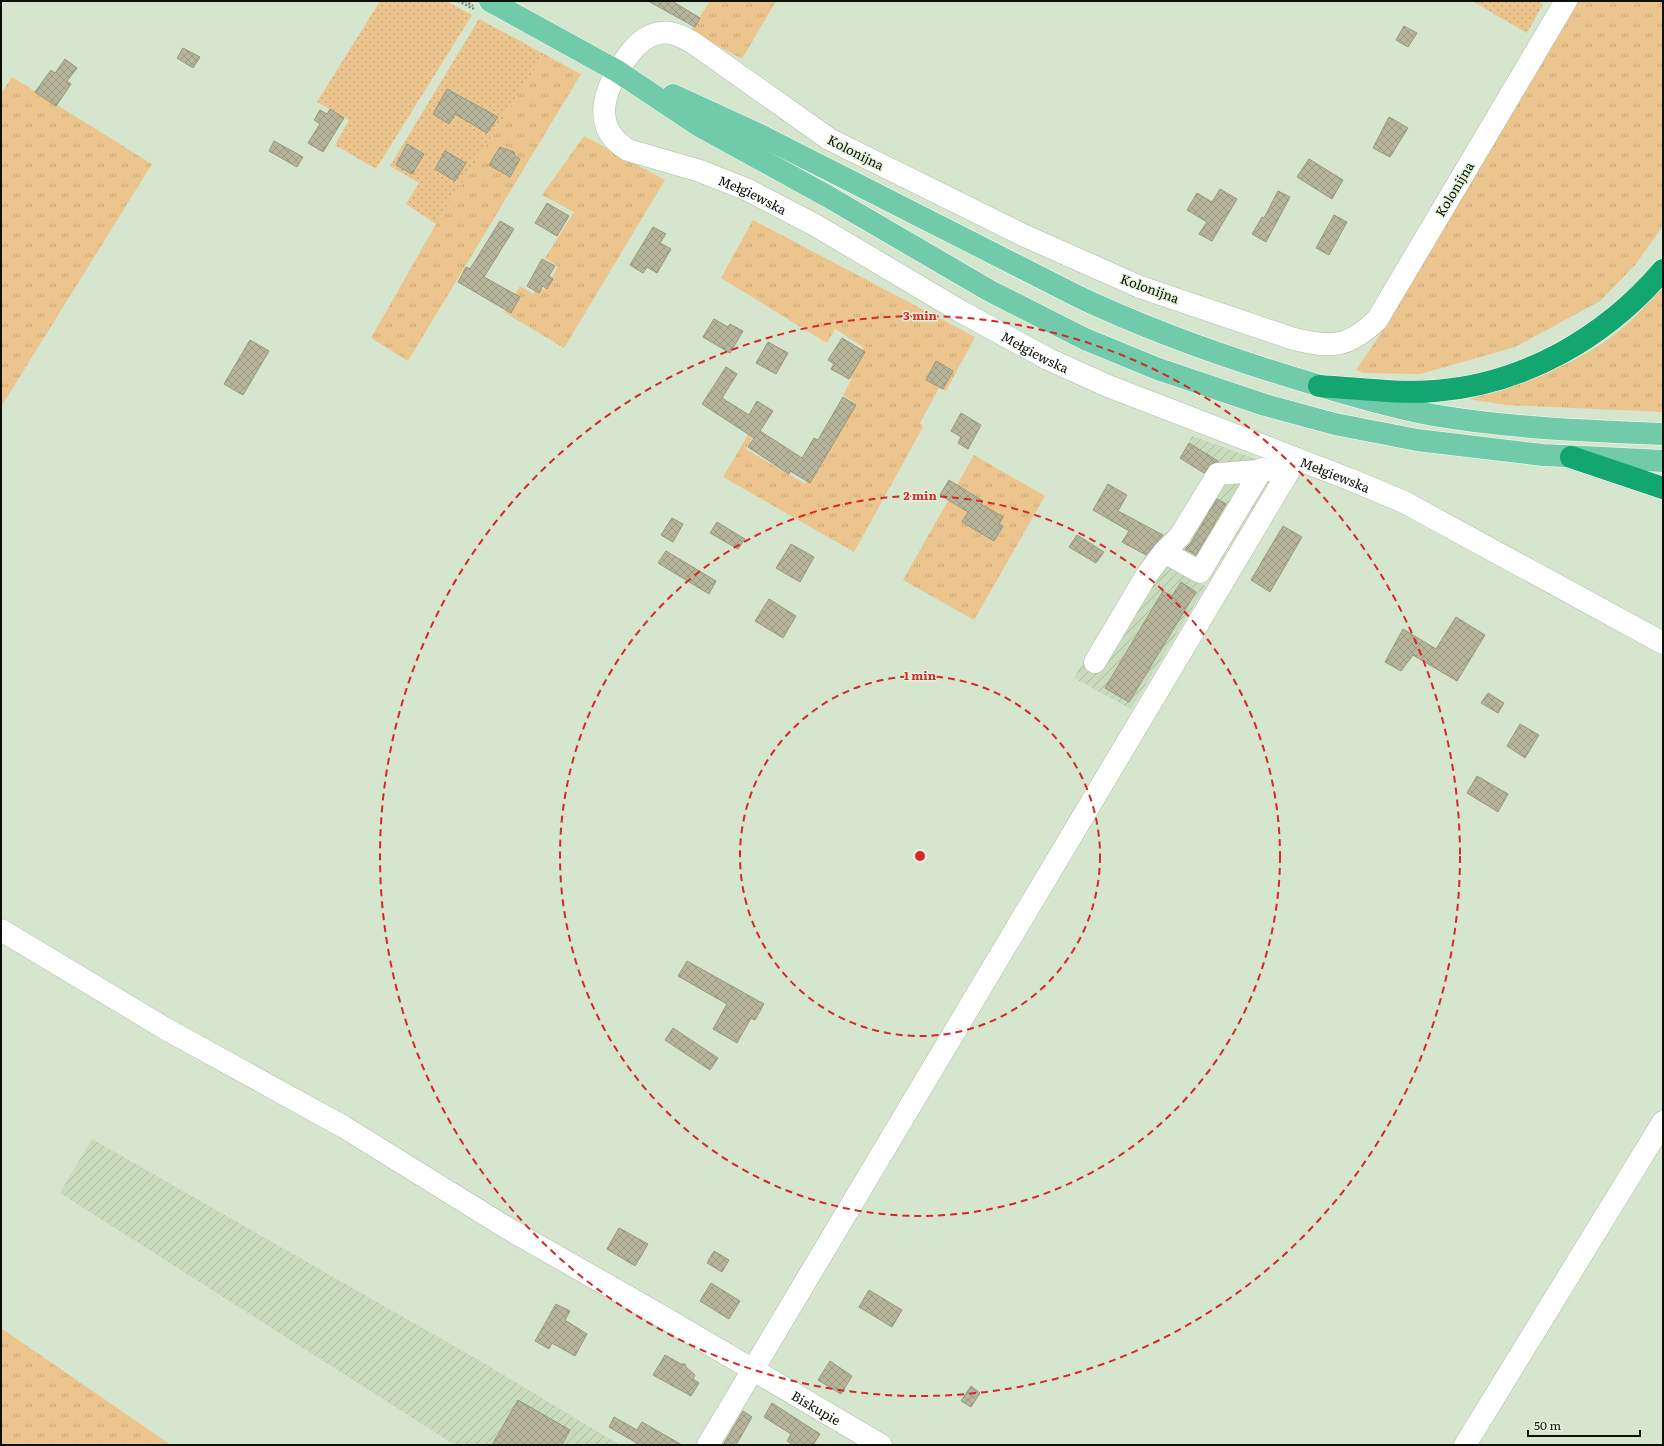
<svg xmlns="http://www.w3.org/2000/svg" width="1664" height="1446" font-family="Literata,serif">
<defs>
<pattern id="industrial-furrows" width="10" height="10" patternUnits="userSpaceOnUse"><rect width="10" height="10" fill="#c9dbbd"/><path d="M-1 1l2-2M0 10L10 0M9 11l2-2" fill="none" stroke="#abbba1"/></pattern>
<pattern id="grass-tufts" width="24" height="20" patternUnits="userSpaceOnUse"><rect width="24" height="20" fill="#ebc58d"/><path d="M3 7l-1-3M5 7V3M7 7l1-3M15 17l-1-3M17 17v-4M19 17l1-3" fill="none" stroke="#c8a878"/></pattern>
<pattern id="garden-dots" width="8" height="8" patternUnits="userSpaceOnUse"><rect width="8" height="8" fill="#ebc58d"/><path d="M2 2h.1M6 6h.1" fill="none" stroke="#c8a878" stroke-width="1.8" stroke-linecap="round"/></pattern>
<pattern id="building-cross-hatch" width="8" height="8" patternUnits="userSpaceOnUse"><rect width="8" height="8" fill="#b6b59b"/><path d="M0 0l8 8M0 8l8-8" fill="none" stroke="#9b9b84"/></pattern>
</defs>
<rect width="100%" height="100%" fill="#d6e5cd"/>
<g fill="url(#industrial-furrows)">
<polygon points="1192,436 1278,467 1217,567 1209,569 1202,579 1205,587 1131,709 1074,678 1146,555 1150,558 1163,535 1184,521 1210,477 1180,458"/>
<polygon points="92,1139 482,1362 620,1445 455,1445 60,1193"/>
</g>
<g fill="url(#grass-tufts)">
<polygon points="710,1 776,1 742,59 691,31"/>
<polygon points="1577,1 1663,1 1663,226 1635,265 1600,301 1515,347 1420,374 1363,373 1356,370 1388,323"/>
<polygon points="544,54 581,74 408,361 371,338 436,224"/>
<polygon points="12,77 152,164 1,407 1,94"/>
<polygon points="584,136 665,180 564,348 504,312 520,286 533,294 537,287 544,290 558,267 545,258 574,212 542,195"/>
<polygon points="753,220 975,337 946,391 939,388 920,423 923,427 854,552 723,477 748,435 752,438 746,449 805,484 855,403 843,395 852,379 846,375 863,347 835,329 827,343 721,278"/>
<path d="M1663 287V412L1506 405 1469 399C1524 382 1580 365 1625 326 1638 315 1650 300 1663 287Z"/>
<polygon points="974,455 1045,496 974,620 903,580"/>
<polygon points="1,1328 171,1445 1,1445"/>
</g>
<g fill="url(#garden-dots)">
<polygon points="380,1 446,1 472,15 376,169 335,145 349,120 317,102"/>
<polygon points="1472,1 1537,1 1543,4 1527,33"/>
<polygon points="479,19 544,54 436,224 406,204 419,183 390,166"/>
</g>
<g fill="url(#building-cross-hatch)" stroke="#98977e">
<polygon points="648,1 672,1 700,18 695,27"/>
<polygon points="1404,26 1417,33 1408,47 1396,40"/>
<polygon points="183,48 200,57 193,68 177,58"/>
<polygon points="65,59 77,68 67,81 71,84 56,106 35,92 51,70 55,73"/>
<polygon points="447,89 498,117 487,133 455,114 449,124 433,114"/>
<polygon points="330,109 344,118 323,152 308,143 320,124 314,120 320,110 327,114"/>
<polygon points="1389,117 1408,128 1390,157 1373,148"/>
<polygon points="274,141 303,157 297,167 269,151"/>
<polygon points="407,144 424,154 412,174 396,165"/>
<polygon points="500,147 514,152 515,156 520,159 510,177 489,165"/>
<polygon points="445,151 466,163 455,181 435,169"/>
<polygon points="1309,159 1343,180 1332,199 1297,177"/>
<polygon points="1220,189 1237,199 1212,241 1199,234 1207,222 1187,210 1197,193 1212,202"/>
<polygon points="1278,191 1290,197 1266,242 1252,234 1262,217 1264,218"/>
<polygon points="547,203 569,216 557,236 535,223"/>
<polygon points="1334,215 1347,222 1329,255 1316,248"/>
<polygon points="500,221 514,229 484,277 520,297 511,313 458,282 466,267 470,269"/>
<polygon points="653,227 666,234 660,243 671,249 657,273 647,267 643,273 630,265"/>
<polygon points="542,259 555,266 549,276 553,279 547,289 543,286 539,293 527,286"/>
<polygon points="714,319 728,327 730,324 743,331 730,353 703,337"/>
<polygon points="842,338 865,352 849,379 831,369 834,364 828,360"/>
<polygon points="250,340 269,351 243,395 224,384"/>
<polygon points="768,342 788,353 776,374 756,363"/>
<polygon points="936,361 953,371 943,389 926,380"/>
<polygon points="726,367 737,374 722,398 749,415 757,401 773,411 760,431 802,458 814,438 818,440 843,397 856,405 810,483 790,471 789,474 748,447 754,438 702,404"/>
<polygon points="961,413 981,425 968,449 958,443 961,437 951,431"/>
<polygon points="1189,443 1218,461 1211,464 1204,473 1180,458"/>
<polygon points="949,480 983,501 981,504 1003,517 999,524 1003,526 994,541 962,522 968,512 940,495"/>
<polygon points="1108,484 1127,495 1118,511 1163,535 1146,555 1122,542 1129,531 1093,510"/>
<polygon points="1217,499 1226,504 1196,555 1185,549 1191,543"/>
<polygon points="672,518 683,524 673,542 661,535"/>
<polygon points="717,522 745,539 738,549 710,533"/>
<polygon points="1283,526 1302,537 1270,592 1251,580"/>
<polygon points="1077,535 1104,552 1096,563 1069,547"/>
<polygon points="791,544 814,557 800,582 776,568"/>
<polygon points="666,551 716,581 709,594 658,563"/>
<polygon points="1181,582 1196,592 1129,702 1105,688 1163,591 1172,596"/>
<polygon points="769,599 796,616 783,638 755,621"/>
<polygon points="1456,617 1485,635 1457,681 1413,655 1401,671 1385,662 1403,629 1436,649"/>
<polygon points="1488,693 1504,703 1498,713 1481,703"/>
<polygon points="1520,724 1539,735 1525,758 1507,746"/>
<polygon points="1477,776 1508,794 1498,812 1467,793"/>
<polygon points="687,961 764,1004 755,1020 751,1018 737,1043 713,1029 727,1004 678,976"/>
<polygon points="673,1028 718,1058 710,1070 665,1040"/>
<polygon points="619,1228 648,1244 635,1266 607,1249"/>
<polygon points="714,1251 729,1260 722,1272 707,1263"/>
<polygon points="711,1283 740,1301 729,1319 700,1301"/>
<polygon points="869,1290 902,1310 892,1327 859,1307"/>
<polygon points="556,1304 570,1311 565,1320 587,1334 575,1356 552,1343 549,1349 535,1341"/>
<polygon points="665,1355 681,1364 685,1364 686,1367 695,1375 693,1379 699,1383 691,1396 653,1375"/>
<polygon points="830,1361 852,1376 841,1394 818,1380"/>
<polygon points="971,1386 980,1393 971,1407 961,1401"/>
<polygon points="518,1400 570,1430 562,1445 492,1445"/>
<polygon points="772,1403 820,1434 813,1445 794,1445 787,1441 791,1434 764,1417"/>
<polygon points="743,1411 752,1417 736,1445 723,1445"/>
<polygon points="614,1417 637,1430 642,1422 682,1445 640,1445 609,1427"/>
</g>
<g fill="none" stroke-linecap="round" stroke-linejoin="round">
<g stroke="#adbba3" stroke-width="23">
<g id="minor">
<path id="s1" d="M1566 1 1377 320C1347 348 1332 348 1294 339L1140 287 1023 235 829 139 692 42C682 37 672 31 660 33 645 35 633 48 625 60 604 89 590 127 628 150L700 171 748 190 815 225 960 311 1048 359 1108 386 1349 479 1404 502 1663 643"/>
<polyline points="1164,552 1180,536 1218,474 1272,470"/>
<polyline points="1095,662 1146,576 1164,552 1200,572 1262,469"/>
<path id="s2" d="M1 930 166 1029 344 1127 507 1228 658 1314 881 1445"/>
<polyline points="708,1445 1289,471 1294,459"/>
<polyline points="1465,1445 1663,1122"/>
</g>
</g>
<g stroke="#fff" stroke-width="23">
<g id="major">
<polyline points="490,1 617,71 698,125 827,196 990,291 1085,339 1158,369 1265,405 1335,424 1417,440 1543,455 1663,461"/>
<path d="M673 95 760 135 1079 297C1151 331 1227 358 1304 381 1346 394 1389 407 1433 415 1509 428 1586 431 1663 434"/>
</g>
</g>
<g stroke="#fff" stroke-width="23">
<g id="highway">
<path d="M1319 386C1357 388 1397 394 1435 391 1524 384 1605 338 1663 270"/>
<polyline points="1571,457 1663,488"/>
</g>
</g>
<g stroke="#7b8574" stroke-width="2.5" stroke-dasharray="2 2" stroke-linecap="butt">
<polyline points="458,1 474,9"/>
<polyline points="465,1 473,6"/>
</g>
<use href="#minor" stroke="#fff" stroke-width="22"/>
<use href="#major" stroke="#71caa9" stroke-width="22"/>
<use href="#highway" stroke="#13a670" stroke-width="22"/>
</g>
<g fill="none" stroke="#d62828" stroke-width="2" stroke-dasharray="7 5">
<circle cx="920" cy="856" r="180"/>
<circle cx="920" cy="856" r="360"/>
<circle cx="920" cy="856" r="540"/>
</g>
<g text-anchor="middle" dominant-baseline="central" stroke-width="3" stroke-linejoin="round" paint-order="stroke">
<g font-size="13" fill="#0c1008" stroke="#e3f2da">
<text transform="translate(856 152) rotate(27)">Kolonijna</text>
<text transform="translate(1454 189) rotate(-59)">Kolonijna</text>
<text stroke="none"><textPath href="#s1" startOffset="1452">Mełgiewska</textPath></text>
<text transform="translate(1150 288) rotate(20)">Kolonijna</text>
<text stroke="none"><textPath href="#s1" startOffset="1776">Mełgiewska</textPath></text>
<text stroke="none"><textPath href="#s1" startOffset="2100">Mełgiewska</textPath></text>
<text stroke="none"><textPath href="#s2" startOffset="945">Biskupie</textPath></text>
</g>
</g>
<circle cx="920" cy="856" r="6" fill="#d62828" stroke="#e3f2da" stroke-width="2"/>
<g font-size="12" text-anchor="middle" font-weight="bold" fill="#d62828" stroke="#e3f2da" stroke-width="3" stroke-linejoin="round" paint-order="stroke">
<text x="920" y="320">3 min</text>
<text x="920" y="500">2 min</text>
<text x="920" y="680">1 min</text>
</g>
<rect width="1664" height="1446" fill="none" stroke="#0c1008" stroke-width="4"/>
<path d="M1528 1430v6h112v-6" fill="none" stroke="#0c1008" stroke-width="2"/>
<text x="1534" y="1430" font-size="12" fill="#0c1008" stroke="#e3f2da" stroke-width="3" paint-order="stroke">50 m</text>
</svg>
